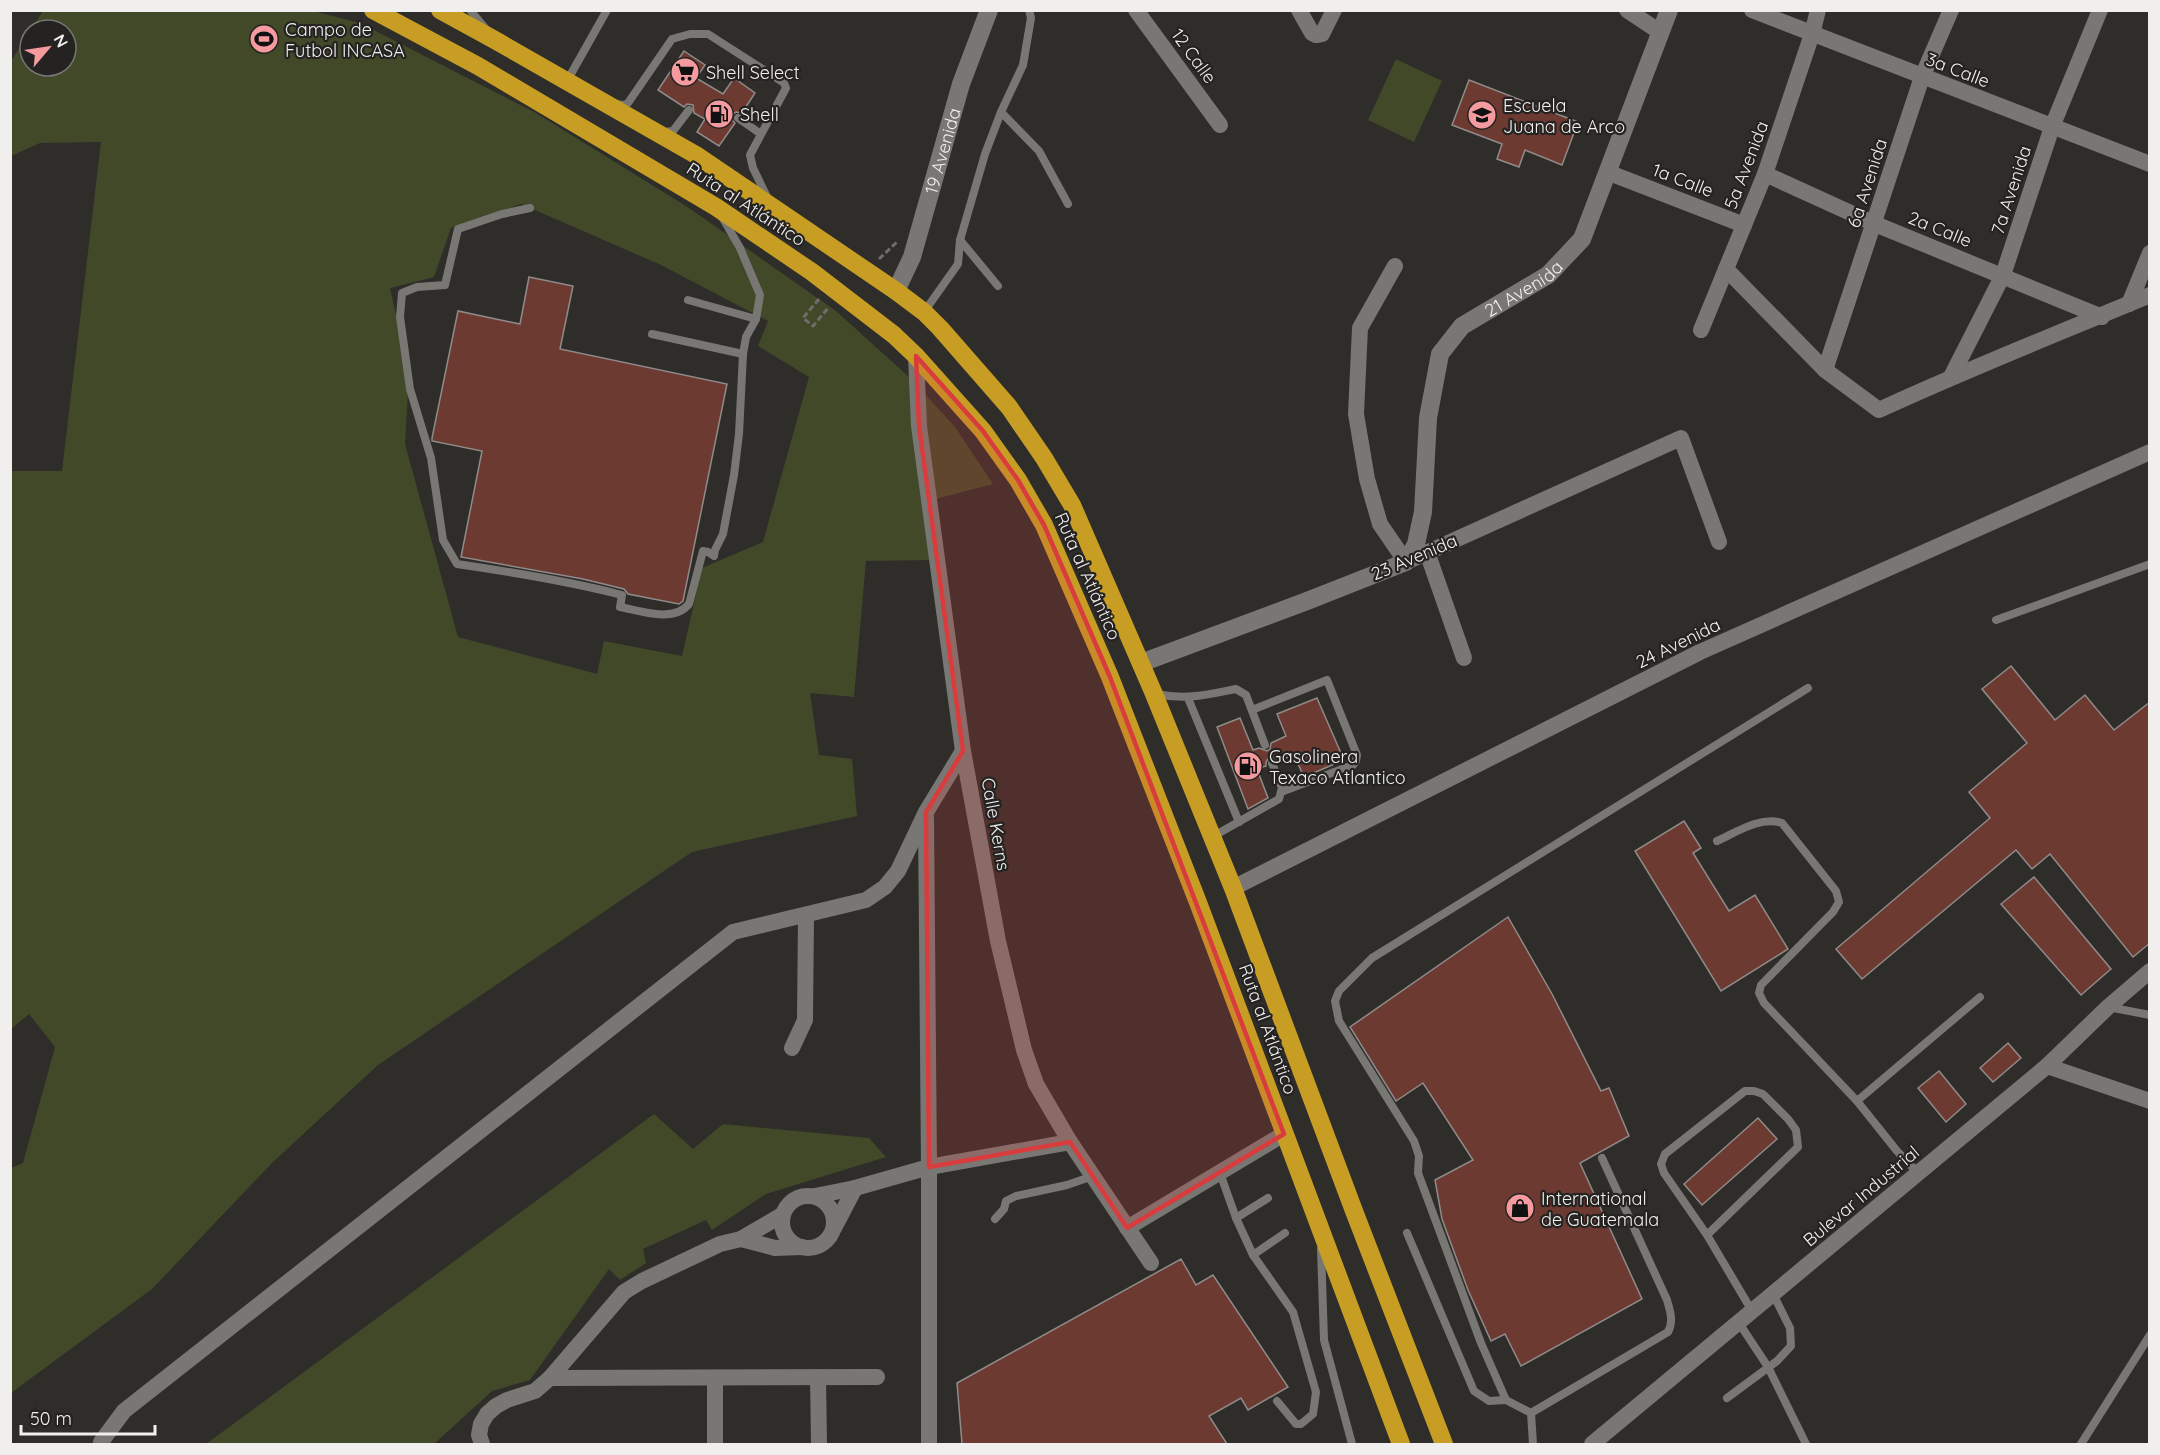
<svg xmlns="http://www.w3.org/2000/svg" width="2160" height="1455" font-family="Quicksand,sans-serif">
<rect width="100%" height="100%" fill="#2e2d2a"/>
<g fill="#424928" fill-rule="evenodd">
<path d="M309 10 360 23 536 113 689 208 836 311 909 377 955 427 993 484 924 502 931 560 866 561 854 697 810 693 819 755 852 759 857 816 692 852 378 1065 273 1162 152 1289 11 1393V1168L23 1163 55 1047 29 1014 11 1029V471H62L101 142 40 143 11 156 10 63 30 31V66H66V30H31L43 11ZM521 204 661 265 768 321 758 346 809 377 763 542 702 568 682 656 604 641 597 674 458 637 405 444 409 375 390 288 434 277 451 228Z"/>
<polygon points="1396,59 1442,81 1414,142 1368,120"/>
<polygon points="654,1114 693,1149 723,1124 869,1138 886,1157 766,1194 712,1230 706,1220 643,1249 646,1263 620,1280 609,1269 530,1380 492,1391 434,1444 206,1444"/>
</g>
<g fill="#6d3a31" stroke="#8f8b8a" stroke-width="1.5">
<polygon points="684,51 705,65 696,78 723,94 734,78 755,93 742,113 736,112 732,115 732,120 735,123 719,146 697,132 705,119 694,113 693,105 687,104 684,107 658,90"/>
<polygon points="1469,80 1578,122 1562,165 1525,150 1519,167 1497,159 1502,144 1452,125"/>
<polygon points="529,277 573,286 560,349 727,384 683,601 679,604 628,594 624,589 583,579 461,557 482,451 432,441 432,438 458,311 520,324"/>
<polygon points="2011,666 2055,720 2085,695 2114,730 2150,702 2150,943 2133,957 2050,854 2032,869 2016,850 1862,979 1836,949 1990,818 1969,792 2027,743 1982,689"/>
<polygon points="1317,698 1344,760 1304,777 1294,755 1278,761 1273,757 1269,757 1266,762 1266,766 1257,769 1268,798 1248,809 1217,727 1240,718 1253,750 1259,748 1267,751 1270,749 1271,743 1286,736 1277,714"/>
<polygon points="1684,821 1701,848 1693,853 1729,911 1755,895 1788,949 1721,991 1635,851"/>
<polygon points="2034,877 2111,969 2081,995 2001,904"/>
<polygon points="1508,917 1552,994 1601,1091 1609,1088 1629,1136 1580,1163 1642,1299 1521,1366 1505,1334 1491,1341 1468,1290 1442,1219 1435,1180 1473,1160 1423,1083 1396,1101 1350,1027"/>
<polygon points="2008,1043 2021,1058 1993,1082 1980,1068"/>
<polygon points="1939,1071 1966,1104 1946,1122 1918,1088"/>
<polygon points="1758,1118 1777,1139 1702,1205 1684,1184"/>
<polygon points="1181,1259 1196,1285 1213,1275 1288,1387 1248,1410 1241,1398 1209,1416 1227,1444 962,1444 957,1383"/>
</g>
<g fill="none" stroke-linecap="round" stroke-linejoin="round">
<g stroke="#6f6e6c" stroke-width="3" stroke-dasharray="6 3" stroke-linecap="butt">
<polyline points="879,259 898,241"/>
<polyline points="819,299 803,318 813,326 829,307"/>
</g>
<g stroke="#797774" stroke-width="8">
<polyline points="470,10 486,29"/>
<polyline points="567,81 607,10"/>
<polyline points="615,104 624,105 628,103 672,39 690,34 708,34 784,83 786,88 750,155 753,168 768,199"/>
<polyline points="1001,112 1039,151 1068,204"/>
<polyline points="738,118 761,134"/>
<polyline points="664,132 673,131 689,110"/>
<path d="M530 208 502 214 458 229 445 285 417 287 402 293 400 317 410 389 431 458 443 540 457 564C512 572 568 581 622 595L620 607C640 611 674 623 689 604L703 551 708 552 714 556 715 550 723 534 734 475 739 434 743 354 746 337 756 319 760 295 740 248 721 215"/>
<polyline points="960,240 998,286"/>
<polyline points="688,300 756,319"/>
<polyline points="924,312 958,264 960,240 985,154 1001,112 1023,65 1031,18 1029,10"/>
<polyline points="652,334 743,354"/>
<polyline points="1996,620 2150,564"/>
<path d="M1156 694C1187 700 1205 695 1236 689L1246 695 1265 745"/>
<polyline points="1188,698 1239,822"/>
<polyline points="1252,710 1327,680 1357,755 1356,761 1353,765 1281,792"/>
<polyline points="1212,837 1279,799 1282,788 1272,763"/>
<path d="M1717 841C1737 832 1760 816 1782 823L1836 891 1839 902 1833 912 1761 985 1759 993 1764 1003 1857 1101 1897 1151 1918 1173"/>
<polyline points="2108,1007 2150,1015"/>
<polyline points="1857,1101 1980,997"/>
<polyline points="1220,1173 1236,1218 1253,1255 1293,1312 1316,1392 1313,1414 1301,1424 1296,1424 1277,1401"/>
<polyline points="1236,1218 1268,1198"/>
<polyline points="995,1219 1004,1209 1006,1201 1016,1196 1067,1185 1093,1176"/>
<polyline points="1407,1233 1474,1391 1489,1401 1506,1400"/>
<polyline points="1707,1235 1798,1147 1796,1130 1788,1119 1763,1094 1754,1091 1745,1091 1665,1154 1661,1164 1664,1173 1707,1235 1752,1311"/>
<polyline points="1321,1249 1324,1340 1352,1444"/>
<polyline points="1253,1255 1285,1233"/>
<polyline points="1739,1323 1768,1367 1806,1444"/>
<polyline points="1727,1398 1777,1361 1791,1346 1790,1328 1773,1294"/>
<polyline points="1531,1413 1506,1400 1481,1343 1418,1173 1419,1156 1414,1141 1339,1021 1335,1001 1339,991 1372,958 1808,688"/>
<path d="M1533 1444 1531 1413 1668 1332C1674 1321 1670 1311 1667 1300L1602 1158"/>
<polyline points="2081,1444 2150,1335"/>
</g>
<g stroke="#797774" stroke-width="16">
<polyline points="1136,10 1220,125"/>
<polyline points="1299,10 1312,33 1316,35 1322,34 1334,10"/>
<polyline points="1627,10 1660,32"/>
<polyline points="1752,10 2150,164"/>
<polyline points="1607,172 1744,225"/>
<polyline points="1765,174 1875,224 2102,317"/>
<polyline points="1395,266 1360,328 1356,414 1367,479 1380,524 1406,562 1681,438 1719,542"/>
<path d="M1726 269 1825 370 1879 410C1968 369 2059 333 2150 295"/>
<polyline points="2129,304 2150,253"/>
<polyline points="1701,330 1765,174 1812,34 1818,10"/>
<polyline points="916,356 919,426 963,751 998,941 1024,1050 1036,1084 1070,1142 1151,1263"/>
<polyline points="1825,370 1922,77 1951,10"/>
<polyline points="1951,377 2003,275 2052,127 2100,10"/>
<polyline points="1427,552 1464,658"/>
<polyline points="926,818 929,1167 929,1444"/>
<polyline points="1233,888 1700,652 2150,452"/>
<polyline points="792,1048 805,1020 806,916"/>
<polyline points="2047,1066 2150,1101"/>
<circle cx="808" cy="1222" r="26"/>
<polyline points="815,1196 855,1188 929,1167 1070,1142"/>
<polyline points="834,1228 855,1188"/>
<polyline points="1127,1228 1284,1134"/>
<polyline points="741,1239 775,1248 802,1247"/>
<polyline points="818,1377 819,1444"/>
<polyline points="550,1378 877,1377"/>
<polyline points="715,1378 715,1444"/>
<polyline points="101,1442 124,1411 733,932 866,900 885,887 898,871 926,812 963,751"/>
<polyline points="482,1444 479,1435 481,1424 487,1414 496,1406 507,1400 535,1391 550,1378 624,1292 642,1281 720,1244 741,1239 782,1215"/>
<polyline points="1592,1444 2047,1066 2108,1007 2150,971"/>
</g>
<g stroke="#797774" stroke-width="18">
<path id="s1" d="M896 291 912 257 961 84 989 10"/>
<path id="s2" d="M1141 663 1307 601 1406 562 1416 544 1423 512 1428 418 1440 354 1462 326 1548 275 1582 239 1669 10"/>
</g>
<g stroke="#c79e23" stroke-width="18">
<polyline points="373,10 478,66 716,207 812,272 894,335 916,356 983,431 1018,480 1044,525 1110,677 1199,905 1401,1444"/>
<polyline points="440,10 493,39 696,155 896,291 924,312 940,328 1009,407 1044,458 1072,505 1154,694 1233,888 1354,1211 1444,1444"/>
</g>
</g>
<path fill="#d93c3c" fill-opacity="0.2" stroke="#d93c3c" stroke-width="4.5" stroke-linejoin="round" d="M916 356 983 431 1018 480 1044 525 1110 677 1284 1134 1127 1228 1070 1142 929 1167 926 812 963 751 919 426Z"/>
<defs>
<g id="stadium-disc" transform="scale(1.5)"><circle r="9.5" fill="#f59b9f" stroke="#242321"/><path d="M0-5a6.5 5 0 1 0 0 10a6.5 5 0 1 0 0-10ZM-3.5-1.8h7v3.6h-7Z" fill="#111"/></g>
<g id="supermarket-disc" transform="scale(1.5)"><circle r="9.5" fill="#f59b9f" stroke="#242321"/><path d="M-6-5.5h2.5l.6 2H6L4.5 2H-2.5L-4.4-4H-6ZM-1.5 3.2a1.3 1.3 0 1 0 .1 0ZM3 3.2a1.3 1.3 0 1 0 .1 0Z" fill="#111"/></g>
<g id="fuel-disc" transform="scale(1.5)"><circle r="9.5" fill="#f59b9f" stroke="#242321"/><path d="M-5.5-6h7V0h2V4h1.3V-2.5L3-4.5l.8-.8L6-3V5H2.5V1h-1V6h-7ZM-4.2-4.7v3.2H.2V-4.7Z" fill="#111"/></g>
<g id="school-disc" transform="scale(1.5)"><circle r="9.5" fill="#f59b9f" stroke="#242321"/><path d="M0-5L7-2L0 1L-7-2ZM-4 1L0 2.5L4 1V4Q0 6-4 4Z" fill="#111"/></g>
<g id="shop-disc" transform="scale(1.5)"><circle r="9.5" fill="#f59b9f" stroke="#242321"/><path d="M-5-2.5h2.3a2.7 3.5 0 0 1 5.4 0H5L5.5 6h-11ZM-1.5-2.5h3a1.5 2.3 0 0 0-3 0Z" fill="#111"/></g>
</defs>
<g fill-rule="evenodd">
<use href="#stadium-disc" x="264" y="39"/>
<use href="#supermarket-disc" x="685" y="72"/>
<use href="#fuel-disc" x="719" y="114"/>
<use href="#school-disc" x="1482" y="115"/>
<use href="#fuel-disc" x="1248" y="766"/>
<use href="#shop-disc" x="1520" y="1208"/>
</g>
<g text-anchor="middle" dominant-baseline="central" stroke-width="4.5" stroke-linejoin="round" paint-order="stroke">
<g font-size="18" fill="#f0efee" stroke="#242321" text-anchor="start">
<text x="285" y="29">Campo de<tspan x="285" dy="21">Futbol INCASA</tspan></text>
<text x="706" y="72">Shell Select</text>
<text x="1503" y="105">Escuela<tspan x="1503" dy="21">Juana de Arco</tspan></text>
<text x="740" y="114">Shell</text>
<text x="1269" y="756">Gasolinera<tspan x="1269" dy="21">Texaco Atlantico</tspan></text>
<text x="1541" y="1198">International<tspan x="1541" dy="21">de Guatemala</tspan></text>
</g>
<g font-size="18" fill="#f0efee" stroke="#242321">
<text transform="translate(1194 56) rotate(54)">12 Calle</text>
<text transform="translate(1958 70) rotate(21)">3a Calle</text>
<text stroke="none"><textPath href="#s1" startOffset="148">19 Avenida</textPath></text>
<text transform="translate(1746 165) rotate(-69)">5a Avenida</text>
<text transform="translate(1683 180) rotate(21)">1a Calle</text>
<text transform="translate(1867 183) rotate(-72)">6a Avenida</text>
<text transform="translate(2011 190) rotate(-72)">7a Avenida</text>
<text transform="translate(746 204) rotate(33)">Ruta al Atlántico</text>
<text transform="translate(1940 229) rotate(22)">2a Calle</text>
<text stroke="none"><textPath href="#s2" startOffset="604">21 Avenida</textPath></text>
<text transform="translate(1414 557) rotate(-23)">23 Avenida</text>
<text transform="translate(1088 576) rotate(66)">Ruta al Atlántico</text>
<text transform="translate(1678 643) rotate(-26)">24 Avenida</text>
<text transform="translate(996 824) rotate(80)">Calle Kerns</text>
<text transform="translate(1268 1029) rotate(70)">Ruta al Atlántico</text>
<text transform="translate(1861 1196) rotate(-40)">Bulevar Industrial</text>
</g>
</g>
<rect width="2160" height="1455" fill="none" stroke="#f0efee" stroke-width="24"/>
<g transform="translate(48 48) rotate(61)"><circle r="28" fill="#242321" stroke="#767573" stroke-width="1.5"/>
<path d="M0-4.5L10 22L0 15L-10 22Z" fill="#f59b9f"/>
<text y="-9" font-size="16" font-weight="bold" text-anchor="middle" fill="#f0efee">N</text>
</g>
<path d="M21 1425v9h134v-9" fill="none" stroke="#f0efee" stroke-width="3"/>
<text x="30" y="1425" font-size="18" fill="#f0efee" stroke="#242321" stroke-width="4.5" paint-order="stroke">50 m</text>
</svg>
